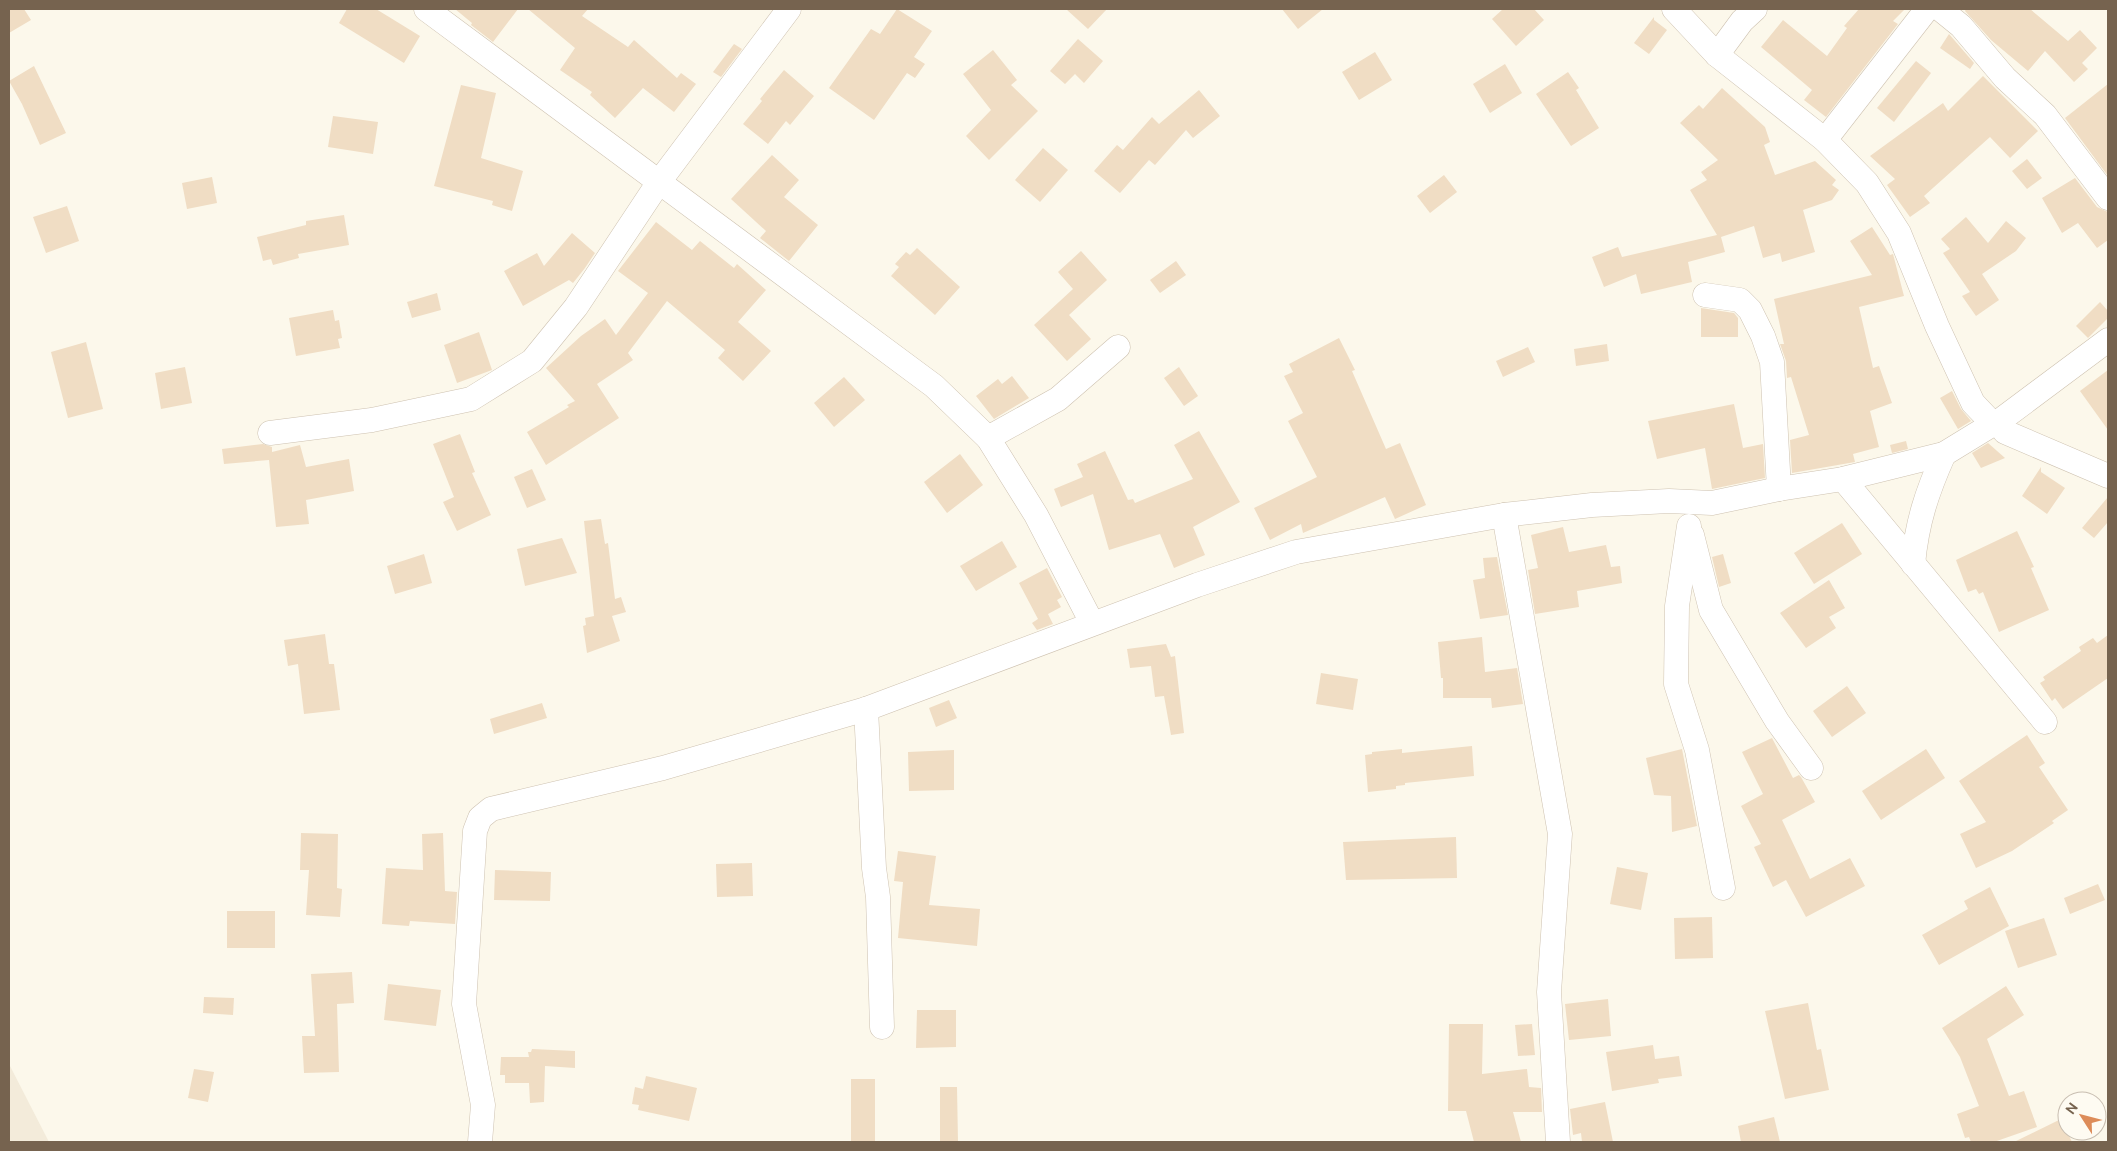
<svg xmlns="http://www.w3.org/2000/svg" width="2117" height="1151" font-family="Ubuntu,sans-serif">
<rect width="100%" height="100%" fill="#fcf8eb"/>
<polygon fill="#f3ebda" points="9,1064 49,1142 9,1142"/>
<g fill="#f0ddc4">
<polygon points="9,9 24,9 31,20 9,33"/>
<polygon points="347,9 376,9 420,36 404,63 339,23"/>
<polygon points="455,9 518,9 493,42 471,25 472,23"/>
<polygon points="528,9 588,9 582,16 628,47 634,40 677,78 681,73 696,84 674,112 643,88 615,118 590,95 592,92 560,70 575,48"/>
<polygon points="897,9 932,31 914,57 925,64 915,78 907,73 874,120 829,88 871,29 880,34"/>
<polygon points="1066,9 1107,9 1088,29"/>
<polygon points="1282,9 1323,9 1298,29"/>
<polygon points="1503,9 1534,9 1544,20 1516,46 1492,19"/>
<polygon points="1859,9 1905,9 1893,21 1898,24 1826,117 1804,100 1812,90 1761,47 1783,20 1827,56 1847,28 1844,26"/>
<polygon points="1966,9 2030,9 2068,41 2080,30 2097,48 2082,63 2088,69 2074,82 2045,51 2028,71 1991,40 1965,11"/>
<polygon points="1654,17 1654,20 1667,30 1649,54 1634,43"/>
<polygon points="1949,34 1974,63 1970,69 1940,48"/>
<polygon points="1078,39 1103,61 1084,83 1075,74 1065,84 1050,71"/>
<polygon points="734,44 742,49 721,77 713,72"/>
<polygon points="993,50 1017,80 1011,85 1038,111 989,160 966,136 991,110 963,74"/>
<polygon points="1375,52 1392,80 1359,100 1342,72"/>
<polygon points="1916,61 1931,73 1894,122 1877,108"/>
<polygon points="1505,64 1522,93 1490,113 1473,84"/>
<polygon points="34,66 66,133 40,145 22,104 9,81"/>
<polygon points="784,70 814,96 790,125 786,121 768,144 743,124 762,101 760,99"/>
<polygon points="1568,72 1579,88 1576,90 1599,128 1571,146 1536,94"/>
<polygon points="1983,76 2038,131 2010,158 1990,137 1924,196 1930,203 1910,217 1887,185 1895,179 1870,156 1943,103 1948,111"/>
<polygon points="2108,84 2108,176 2065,118"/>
<polygon points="461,85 496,93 481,158 523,171 512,211 492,205 493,201 434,186"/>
<polygon points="1722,88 1765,127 1770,142 1764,145 1775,175 1815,161 1836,180 1832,185 1839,190 1832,200 1803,210 1815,252 1782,262 1780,253 1763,258 1754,226 1721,237 1725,252 1688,262 1692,282 1641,294 1636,274 1604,287 1592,257 1618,247 1622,257 1717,235 1690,190 1707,180 1701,172 1718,160 1680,123 1699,105 1703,109"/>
<polygon points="1199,90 1220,116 1193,138 1186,130 1155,165 1149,160 1120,193 1094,171 1117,145 1123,150 1152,117 1159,124"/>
<polygon points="333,116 378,122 373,154 328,147"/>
<polygon points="1043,148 1068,170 1040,202 1015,180"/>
<polygon points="772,155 799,180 784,197 818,225 789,261 760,238 766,231 731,199"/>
<polygon points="2027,159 2042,178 2027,189 2012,171"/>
<polygon points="1444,175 1457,192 1430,213 1417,196"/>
<polygon points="212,177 217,203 187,209 182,183"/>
<polygon points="2075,178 2097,207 2108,212 2108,240 2097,248 2078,223 2062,233 2042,198"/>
<polygon points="67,206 79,241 46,253 33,217"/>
<polygon points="344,215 349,245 298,254 299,258 273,265 271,259 263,261 257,237 306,225 306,221"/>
<polygon points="1966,217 1988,243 2006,221 2026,238 2016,251 1982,274 1999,300 1976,316 1962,296 1970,292 1943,253 1950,249 1941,239"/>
<polygon points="656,222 692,250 700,241 734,268 737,264 766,290 738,322 771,351 743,381 718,358 725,350 667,301 628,353 633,360 597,384 619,418 546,465 527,432 569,407 567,405 575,401 546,368 581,336 605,319 616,335 648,293 618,271"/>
<polygon points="1872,227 1890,255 1893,254 1904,296 1859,307 1873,368 1879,366 1892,403 1870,411 1879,447 1853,454 1855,462 1792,473 1790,440 1809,435 1791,377 1787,378 1786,361 1780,344 1784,344 1774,299 1872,275 1850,241"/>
<polygon points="572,233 595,253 585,268 573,283 569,280 523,306 504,271 537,253 544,266"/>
<polygon points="917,248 960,287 935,315 891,276 899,267 895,264 906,252 910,255"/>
<polygon points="1081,251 1107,280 1069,315 1091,339 1067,361 1034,325 1073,289 1058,272"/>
<polygon points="1176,261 1186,275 1160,293 1150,280"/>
<polygon points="437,293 441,310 412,318 407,302"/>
<polygon points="2100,302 2108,311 2108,318 2088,338 2076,326"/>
<polygon points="1701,308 1734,313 1738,318 1738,337 1701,337"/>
<polygon points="333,310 335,321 339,320 342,338 338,339 340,348 296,356 289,318"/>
<polygon points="479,332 492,370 457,383 444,345"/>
<polygon points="1339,338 1355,370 1352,371 1386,449 1400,443 1426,505 1395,519 1385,497 1303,533 1301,524 1270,540 1254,508 1317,477 1288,421 1303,413 1284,376 1293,372 1289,364"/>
<polygon points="86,342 103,409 68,418 51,352"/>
<polygon points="1607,344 1609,361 1576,366 1574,349"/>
<polygon points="1528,347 1535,362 1503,377 1496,361"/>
<polygon points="185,367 192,403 161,409 155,373"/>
<polygon points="1179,367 1198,396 1184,406 1164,378"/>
<polygon points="2108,370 2108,430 2080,391"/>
<polygon points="1012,376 1029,398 994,419 976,396 998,379 1002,384"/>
<polygon points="844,377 865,400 834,427 814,403"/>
<polygon points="1952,391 1961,409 1971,421 1958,429 1940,398"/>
<polygon points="1734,404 1743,448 1763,444 1765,478 1712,489 1705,448 1657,459 1648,421"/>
<polygon points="1199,431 1240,502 1193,527 1205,555 1174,568 1160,534 1109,550 1093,494 1061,507 1054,489 1083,477 1077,464 1105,451 1128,500 1133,499 1135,503 1193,479 1174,445"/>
<polygon points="460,434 475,472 472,473 491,515 457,531 443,502 454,497 433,444"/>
<polygon points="1906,441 1908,449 1892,453 1890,445"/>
<polygon points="1988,443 2005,458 1981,468 1972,453"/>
<polygon points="263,444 272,447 272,452 300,445 306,467 349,459 354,491 306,500 309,524 276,527 269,460 224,464 222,449"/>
<polygon points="960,454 983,485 947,513 924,482"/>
<polygon points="2041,467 2041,472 2065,488 2047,514 2022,496"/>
<polygon points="532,469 546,500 527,508 514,477"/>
<polygon points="2108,497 2108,522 2094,538 2082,528"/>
<polygon points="601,519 605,544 608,543 615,599 621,597 626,612 612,616 620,641 587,653 583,626 586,625 585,618 594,616 584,521"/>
<polygon points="1842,523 1862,554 1814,584 1794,553"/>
<polygon points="1563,527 1569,552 1606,545 1611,567 1620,566 1622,583 1577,591 1579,607 1535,614 1528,570 1538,568 1531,535"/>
<polygon points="2017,531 2034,567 2031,568 2049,610 1999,632 1983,592 1979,594 1976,589 1968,592 1956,560"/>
<polygon points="562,538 577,573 525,586 517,549"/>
<polygon points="1002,541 1017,567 976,591 960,566"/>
<polygon points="424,554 432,583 395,594 387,566"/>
<polygon points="1723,554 1731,583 1719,587 1712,557"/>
<polygon points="1497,557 1508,615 1480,619 1473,580 1485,578 1483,558"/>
<polygon points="1047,568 1062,597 1057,600 1061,607 1048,614 1053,624 1037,630 1032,623 1038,619 1019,583"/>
<polygon points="1829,580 1845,608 1829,617 1836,628 1806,648 1780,613"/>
<polygon points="325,634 329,664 334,664 340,710 304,714 298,664 288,666 284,640"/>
<polygon points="2108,635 2108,678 2063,709 2055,698 2052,701 2040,683 2045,680 2043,677 2081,651 2079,647 2093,638 2097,643"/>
<polygon points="1482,637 1485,672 1517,668 1523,704 1492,708 1491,698 1443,698 1443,678 1441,678 1438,642"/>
<polygon points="1166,644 1171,657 1175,656 1184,733 1171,735 1164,696 1155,697 1151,666 1130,668 1127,649"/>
<polygon points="1321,673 1358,679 1353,710 1316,704"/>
<polygon points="1847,686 1866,713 1832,737 1813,711"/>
<polygon points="949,700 957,718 936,727 929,708"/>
<polygon points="542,703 547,718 494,734 490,719"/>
<polygon points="2027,735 2045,763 2039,767 2068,810 2052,821 2054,823 2012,851 1976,868 1960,834 1986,822 1959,781"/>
<polygon points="1772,738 1793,778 1799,775 1801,777 1815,802 1782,820 1810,879 1850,858 1865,886 1806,917 1786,880 1773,887 1754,847 1761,844 1741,806 1763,794 1742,752"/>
<polygon points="1472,746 1474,776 1405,783 1405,785 1396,786 1396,789 1368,792 1365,755 1372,754 1372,752 1402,749 1402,753"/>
<polygon points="1682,749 1697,826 1672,832 1671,796 1654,795 1646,758"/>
<polygon points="1926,749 1945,778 1881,820 1862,791"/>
<polygon points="954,750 954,790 909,791 908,752"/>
<polygon points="301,833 338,834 337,888 342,889 340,917 306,915 309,870 300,870"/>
<polygon points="443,833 445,891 457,892 455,924 410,921 409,926 382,924 386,868 423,870 422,834"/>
<polygon points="1456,837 1457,878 1346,880 1343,842"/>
<polygon points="898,851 936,856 929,905 980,909 977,946 898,938 903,882 894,881"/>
<polygon points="752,863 753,896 717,897 716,864"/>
<polygon points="1617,867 1648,873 1641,910 1610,904"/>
<polygon points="495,870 551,872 550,901 494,900"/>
<polygon points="2098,884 2105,900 2070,914 2064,898"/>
<polygon points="1990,887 2009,926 1939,965 1922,935 1968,909 1964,901"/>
<rect x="227" y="911" width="48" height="37"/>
<polygon points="1712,917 1713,958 1675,959 1674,918"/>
<polygon points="2044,918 2057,955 2018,968 2005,931"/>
<polygon points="352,972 354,1003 337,1004 339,1072 304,1073 302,1036 315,1036 311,974"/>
<polygon points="388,984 441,990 436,1026 384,1020"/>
<polygon points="2006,986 2024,1015 1987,1039 2009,1096 2024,1091 2037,1127 1994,1142 1971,1142 1969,1137 1965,1138 1957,1114 1979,1106 1960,1057 1942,1028"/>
<polygon points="204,997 234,998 233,1015 203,1013"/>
<polygon points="1608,999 1611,1036 1569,1040 1565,1004"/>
<polygon points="1808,1003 1817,1050 1821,1049 1829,1090 1785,1099 1765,1011"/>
<polygon points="917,1010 956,1010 956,1047 916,1048"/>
<polygon points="1449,1024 1483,1024 1482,1074 1527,1069 1529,1087 1541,1088 1542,1112 1513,1112 1521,1142 1474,1142 1466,1111 1448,1111"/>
<polygon points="1532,1024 1535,1055 1518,1056 1515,1025"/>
<polygon points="1653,1045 1655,1059 1679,1056 1682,1076 1658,1079 1659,1083 1612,1091 1606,1052"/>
<polygon points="532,1049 575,1051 575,1068 545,1066 544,1102 530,1103 529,1083 505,1083 505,1075 500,1075 501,1057 529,1057 528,1052 531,1052"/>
<polygon points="194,1069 214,1072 208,1102 188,1098"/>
<polygon points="646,1076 697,1088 689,1121 638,1110 639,1105 632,1104 635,1087 643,1089"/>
<rect x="851" y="1079" width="24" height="63"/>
<polygon points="940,1087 957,1087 958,1142 940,1142"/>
<polygon points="1605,1102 1613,1142 1582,1142 1581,1133 1573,1135 1570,1109"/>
<polygon points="1774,1117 1780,1142 1741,1142 1738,1126"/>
<polygon points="2061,1119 2072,1142 2014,1142"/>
</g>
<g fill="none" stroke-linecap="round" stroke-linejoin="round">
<g stroke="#cec2b1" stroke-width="25">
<g id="minor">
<polyline points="426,9 934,386 988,438 1036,515 1092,623"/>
<polyline points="1674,9 1717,55 1825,140 1867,183 1899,233 1937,326 1973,403 1993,424 1998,422 2005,432 2108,476"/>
<polyline points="1940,9 1961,26 2005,78 2045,115 2108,198"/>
<polyline points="1717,55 1742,21 1755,9"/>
<polyline points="1825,140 1927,9"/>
<polyline points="1705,295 1740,300 1750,310 1763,336 1772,362 1779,489"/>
<polyline points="1998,422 2108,340"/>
<polyline points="270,433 372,420 471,399 532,361 576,307 659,182 789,9"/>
<polyline points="988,438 1058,399 1118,347"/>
<polyline points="1843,479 2045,722"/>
<polyline points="1504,515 1560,834 1549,992 1558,1142"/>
<polyline points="1689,526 1677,606 1676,684 1697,750 1723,888"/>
<polyline points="1692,535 1711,610 1777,721 1811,768"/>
<path d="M1913 564C1917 522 1927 492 1944 454"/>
<polyline points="866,709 874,868 878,897 882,1027"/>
<polyline points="480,1142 483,1105 464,1004 475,831 480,818 491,809 663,768 866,709 1197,585 1296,552 1504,515 1592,505 1669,501 1712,503 1779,489 1843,479 1944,454 1993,424"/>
</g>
</g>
<use href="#minor" stroke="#fff" stroke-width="24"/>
</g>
<rect width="2117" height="1151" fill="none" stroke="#76634f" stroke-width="20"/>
<g transform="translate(2082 1116) rotate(306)"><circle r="24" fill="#fefbf2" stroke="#c8beb1"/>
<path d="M0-4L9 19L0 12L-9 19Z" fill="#dd8c59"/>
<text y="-8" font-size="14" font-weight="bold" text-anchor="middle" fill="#76634f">N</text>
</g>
</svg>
